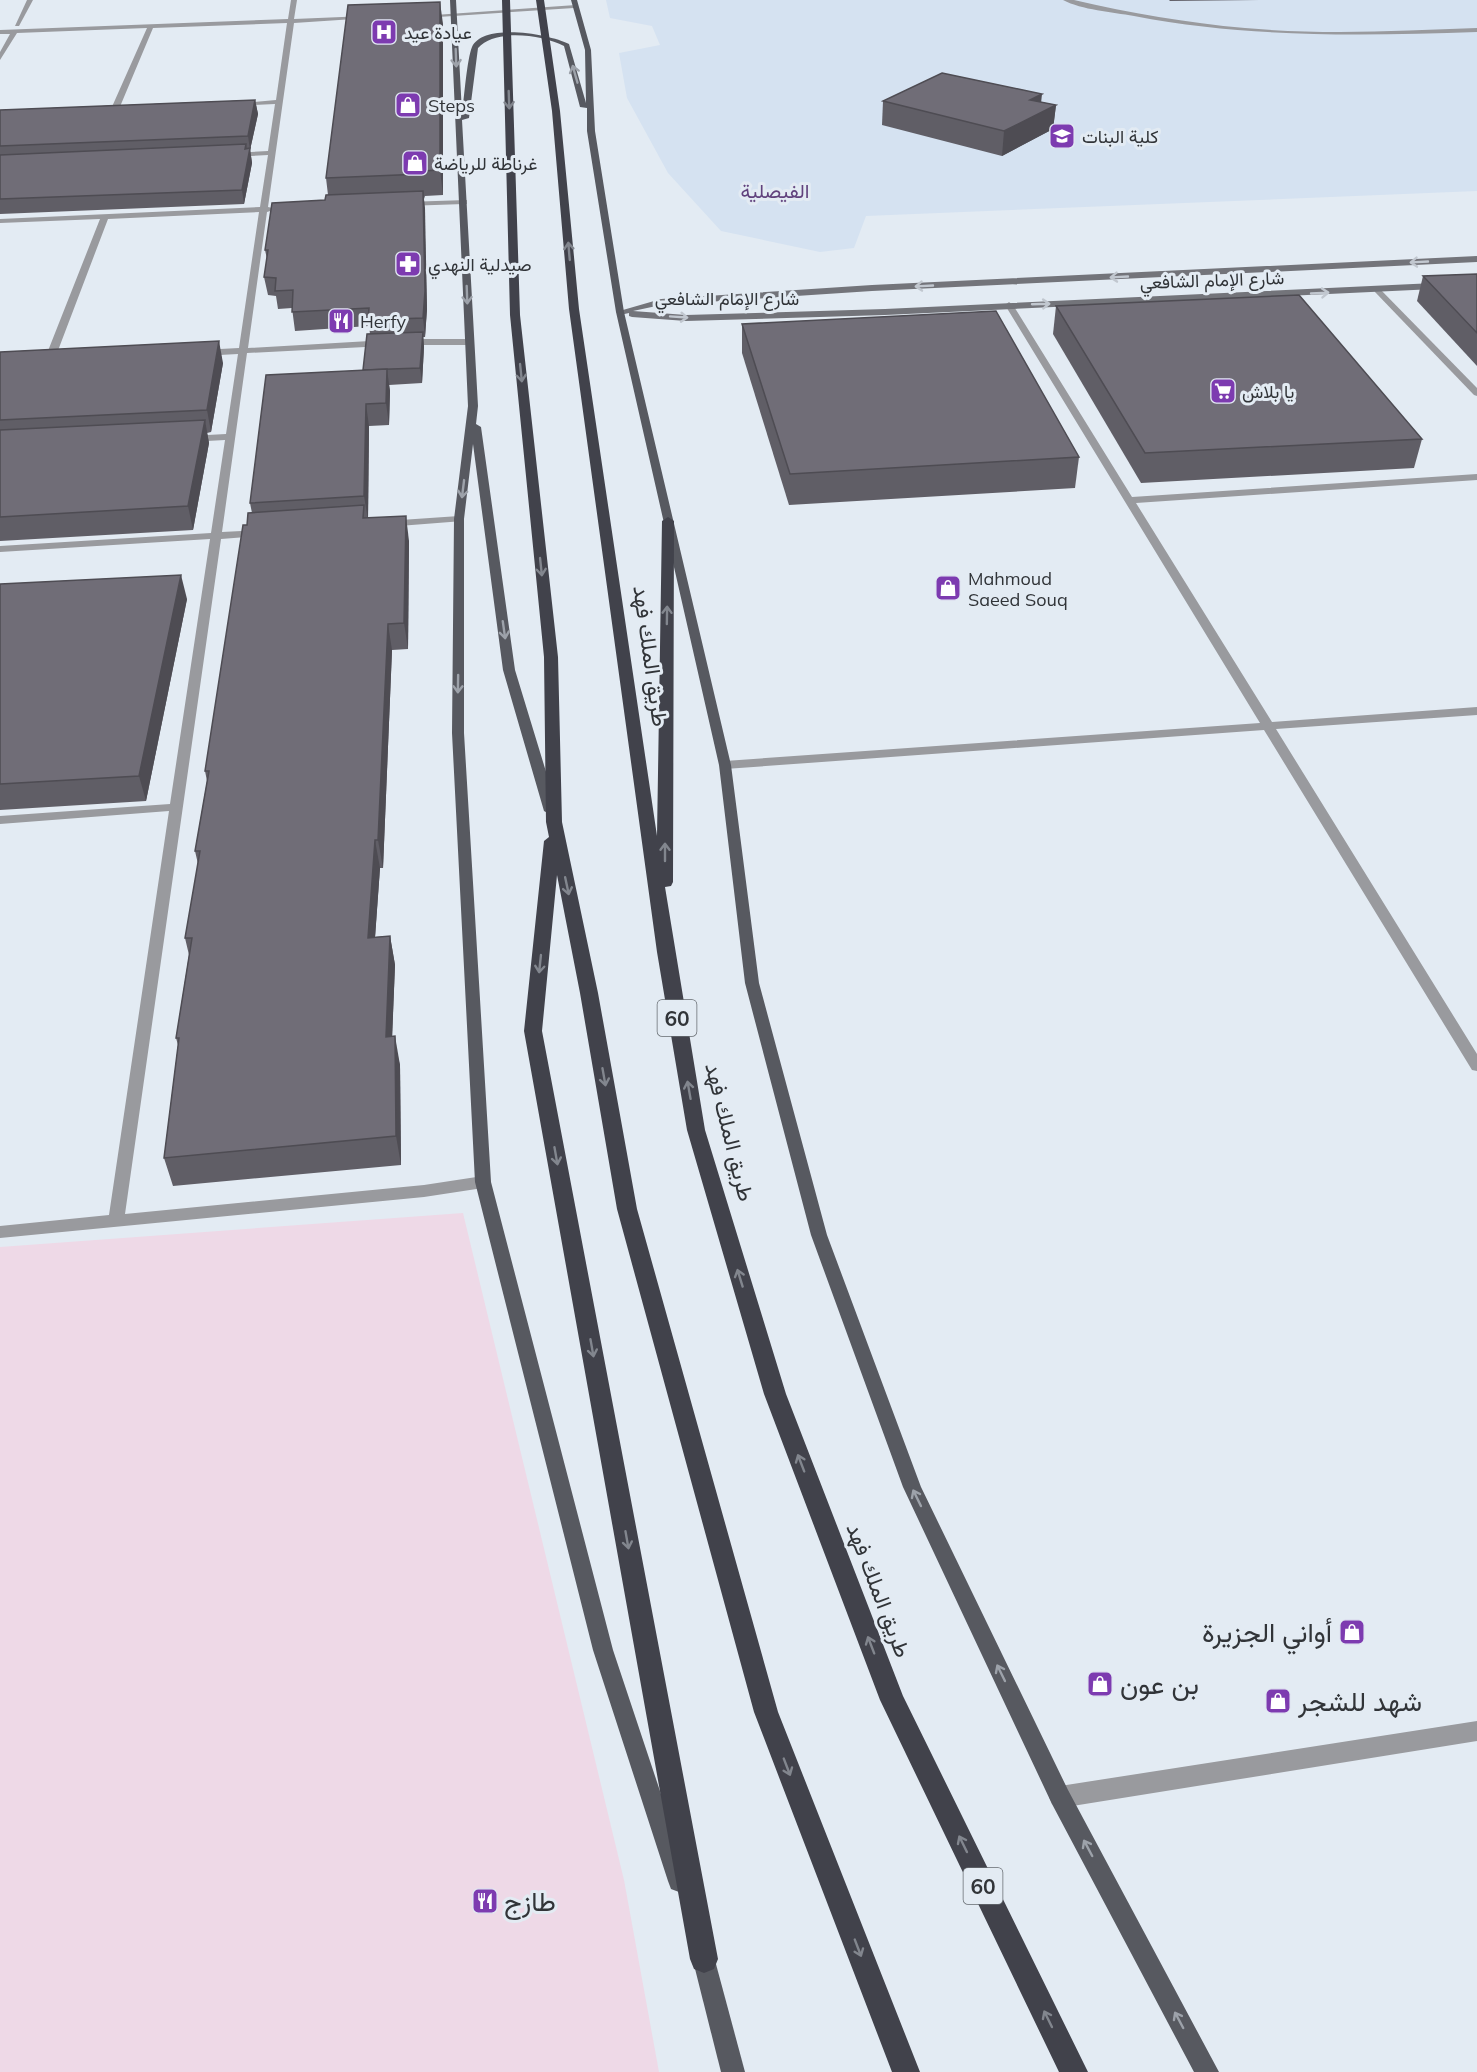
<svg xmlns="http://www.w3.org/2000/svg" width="1477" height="2072" font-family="Mulish,Vazirmatn,sans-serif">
<rect width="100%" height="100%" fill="#e3ebf3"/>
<polygon fill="#eed9e7" points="463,1213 624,1880 659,2072 0,2072 0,1247"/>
<polygon fill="#d5e2f1" points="606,0 1477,0 1477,191 866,216 854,248 820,252 721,231 668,173 627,98 619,53 660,45 652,26 610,18"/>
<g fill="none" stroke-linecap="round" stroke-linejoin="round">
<g fill="#999a9e" fill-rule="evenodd">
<polygon points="27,0 33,0 19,26 15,26"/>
<polygon points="291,0 297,0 294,19 366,16 369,18 294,23 268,207 277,209 267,212 248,348 404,339 468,339 473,342 468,345 404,345 247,353 222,532 260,530 265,533 260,536 221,539 125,1214 424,1185 483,1176 489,1178 491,1182 489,1186 483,1188 424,1197 0,1238 0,1226 109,1215 169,811 0,824 0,816 170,804 210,539 0,552 0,546 211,533 225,440 189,442 184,439 189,436 226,434 238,354 201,356 196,353 201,350 239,348 259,212 108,219 54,361 49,364 44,361 100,219 0,223 0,219 260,207 268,155 231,157 227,155 231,153 268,151 275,104 237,106 233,104 276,100 287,23 153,28 119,109 115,111 111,109 147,28 17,33 0,60 0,52 10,34 0,34 0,30 288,19"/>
<path d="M1063 0H1074C1130 13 1187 23 1245 28 1322 35 1400 31 1477 28V32C1361 36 1248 38 1134 16 1112 12 1082 10 1063 0Z"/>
<polygon points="576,5 574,8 423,18 420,16"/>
<polygon points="467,200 467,204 464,204 405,206 401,204 405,202"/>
<polygon points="1378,287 1477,388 1477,396 1474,395 1375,292 1374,290"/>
<polygon points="1009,302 1013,305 1132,497 1477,474 1477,480 1136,503 1272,722 1477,707 1477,715 1276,729 1477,1054 1477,1071 1472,1070 1264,730 725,769 719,765 725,761 1260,723 1005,305"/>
<polygon points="459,516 463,517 463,521 386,527 381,524 386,521"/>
<polygon points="1477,1721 1477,1741 1060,1808 1052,1804 1049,1797 1052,1790 1060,1786"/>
</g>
<polygon fill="#73747a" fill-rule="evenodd" points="1477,256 1477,262 872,291 661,305 633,311 686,315 885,309 1477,281 1477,287 885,315 686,321 632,317 629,316 629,313 620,315 616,312 661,299 872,285"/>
<g fill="#575960" fill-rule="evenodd">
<path d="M450 0H456L462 113C464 99 467 59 472 47 483 22 550 34 569 44L586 103 585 50 571 0H577L591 50 595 131 624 312 731 765 759 983 827 1235 921 1487 1068 1790 1219 2072H1194L1052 1804 903 1487 811 1235 745 983 719 765 616 312 587 131V108L580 107 564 46C542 35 496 28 478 48L469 118 462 120 478 406 476 424 481 427 515 670 558 811 551 815 544 811 503 670 473 444 464 519V733L491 1182 613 1650 690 1881 687 1889 679 1892 671 1889 668 1881 593 1650 475 1182 452 733 454 519 468 406Z"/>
<polygon points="702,1942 710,1945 713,1953 745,2072 721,2072 691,1953 694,1945"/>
</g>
<g fill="#41424b" fill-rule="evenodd">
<polygon points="502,0 510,0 520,315 558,657 562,822 598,993 637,1209 778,1712 920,2072 892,2072 754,1712 617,1209 580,993 557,875 542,1031 718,1959 714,1969 704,1973 694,1969 690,1959 524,1031 544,841 549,837 546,822 544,657 510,315"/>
<polygon points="536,0 544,0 560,111 579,309 657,836 662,521 668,517 674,521 673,882 671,886 665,887 705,1130 786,1394 903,1696 1088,2072 1059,2072 880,1700 764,1394 687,1130 657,952 569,309 552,111"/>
</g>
</g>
<g fill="#605e66">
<polygon points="1169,0 1259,0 1170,1"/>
<polygon points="443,24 443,195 425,196 424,199 427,309 425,337 423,337 424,347 422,383 389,385 390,391 389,425 369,426 368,518 409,541 408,649 392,650 383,868 380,868 375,937 390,936 395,965 392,1037 400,1065 401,1165 173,1186 164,1158 178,1045 176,1038 189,955 185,938 198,864 195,851 207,781 205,771 247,525 252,513 250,503 363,370 370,334 369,326 295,331 292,308 278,309 276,296 268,295 264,277 267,259 265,250 325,200 328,195 326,178"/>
<polygon points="255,100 258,114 250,150 252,163 244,204 0,214 0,110"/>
<polygon points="883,101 1041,102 1056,105 1053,129 1002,156 882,125"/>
<polygon points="1477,274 1477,366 1417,301 1423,276"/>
<polygon points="1056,306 1422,439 1414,468 1141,483 1053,334"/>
<polygon points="742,324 1079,457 1075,488 789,505 742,353"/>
<polygon points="0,352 223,363 211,432 207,433 209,443 193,530 0,541"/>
<polygon points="0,584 187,599 146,801 0,810"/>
</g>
<g fill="#4e4c53">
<polygon points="440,2 443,24 443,195 440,170"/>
<polygon points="1042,94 1040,113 1056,105 1053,129 1002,156 1004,131 1030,100"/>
<polygon points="255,100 258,114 250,150 248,136"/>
<polygon points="246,144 248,156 250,148 252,163 244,204 242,190"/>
<polygon points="423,191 425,208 427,309 425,337 423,318"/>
<polygon points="423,332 424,347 422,383 420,368"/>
<polygon points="219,341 223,363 211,432 207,410"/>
<polygon points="387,369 390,391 389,425 386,403"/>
<polygon points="366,404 369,426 368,520 364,496"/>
<polygon points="205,420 209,443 193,530 188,506"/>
<polygon points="406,516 409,541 408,649 404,623"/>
<polygon points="181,575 187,599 146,801 139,776"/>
<polygon points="388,624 392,650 383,868 378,840"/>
<polygon points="375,840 380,868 373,966 368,938"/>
<polygon points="390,936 395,965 391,1066 386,1037"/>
<polygon points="395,1036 400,1065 401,1165 396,1136"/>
</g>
<g fill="#706d77" stroke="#4e4c53" stroke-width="1.5">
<polygon points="440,2 440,170 422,171 422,174 326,178 348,5"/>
<polygon points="942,73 1042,94 1030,100 1056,105 1004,131 883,101"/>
<polygon points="255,100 248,136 0,146 0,110"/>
<polygon points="246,144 245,149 250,148 242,190 0,199 0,155"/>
<polygon points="423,191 425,291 423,318 368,320 369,308 292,312 293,290 275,291 276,278 264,277 268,250 265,250 272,203 325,200 326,195"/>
<polygon points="1477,274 1477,333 1423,276"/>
<polygon points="1299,295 1422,439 1145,453 1056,306"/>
<polygon points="996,311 1079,457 790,474 742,324"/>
<polygon points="423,332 420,368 363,370 367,334"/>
<polygon points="219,341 207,410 0,420 0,352"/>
<polygon points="387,369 386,403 366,404 364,496 250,503 266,375"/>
<polygon points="205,420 188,506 0,517 0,430"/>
<polygon points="364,505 363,518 406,516 404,623 388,624 378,840 375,840 368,938 390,936 386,1037 395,1036 396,1136 164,1158 179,1038 176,1038 192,938 185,938 200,851 195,851 209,771 205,771 243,525 247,525 248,513"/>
<polygon points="181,575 139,776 0,784 0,584"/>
</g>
<defs><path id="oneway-shaft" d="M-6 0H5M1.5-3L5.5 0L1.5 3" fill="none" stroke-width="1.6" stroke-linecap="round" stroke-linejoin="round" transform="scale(1.5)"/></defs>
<g stroke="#9da2aa">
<use href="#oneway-shaft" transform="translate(456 58) rotate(88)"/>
<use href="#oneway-shaft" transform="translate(575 74) rotate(-106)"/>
<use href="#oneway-shaft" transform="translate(467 295) rotate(88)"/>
<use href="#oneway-shaft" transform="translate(463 489) rotate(97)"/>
<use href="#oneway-shaft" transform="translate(504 630) rotate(82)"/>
<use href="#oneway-shaft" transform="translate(458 684) rotate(91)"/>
<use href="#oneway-shaft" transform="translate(917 1498) rotate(-116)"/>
<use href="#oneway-shaft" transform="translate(1001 1673) rotate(-116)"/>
<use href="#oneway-shaft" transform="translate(1088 1848) rotate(-118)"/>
<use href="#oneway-shaft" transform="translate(1179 2020) rotate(-118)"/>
</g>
<g stroke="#82868e">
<use href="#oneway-shaft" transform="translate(509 100) rotate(88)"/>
<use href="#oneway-shaft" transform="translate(569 251) rotate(-95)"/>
<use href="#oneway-shaft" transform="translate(521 373) rotate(84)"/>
<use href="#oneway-shaft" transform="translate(541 567) rotate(84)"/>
<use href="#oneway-shaft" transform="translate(667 615) rotate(-89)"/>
<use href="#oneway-shaft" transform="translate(665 852) rotate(-90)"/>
<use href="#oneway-shaft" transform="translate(567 886) rotate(78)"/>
<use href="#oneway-shaft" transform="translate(540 964) rotate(96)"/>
<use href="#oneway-shaft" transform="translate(604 1077) rotate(80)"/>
<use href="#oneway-shaft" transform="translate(689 1090) rotate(-100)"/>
<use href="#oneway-shaft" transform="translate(556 1156) rotate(80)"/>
<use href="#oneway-shaft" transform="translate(740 1278) rotate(-107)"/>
<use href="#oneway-shaft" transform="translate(592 1348) rotate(80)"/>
<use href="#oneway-shaft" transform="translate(801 1463) rotate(-111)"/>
<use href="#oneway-shaft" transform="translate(627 1540) rotate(80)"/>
<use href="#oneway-shaft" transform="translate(871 1645) rotate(-111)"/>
<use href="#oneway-shaft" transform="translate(787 1767) rotate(69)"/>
<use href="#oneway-shaft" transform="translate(963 1844) rotate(-116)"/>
<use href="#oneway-shaft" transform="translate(858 1948) rotate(69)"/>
<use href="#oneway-shaft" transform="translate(1048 2019) rotate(-116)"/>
</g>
<g stroke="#c1c7cf">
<use href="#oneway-shaft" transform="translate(1419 262) rotate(177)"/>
<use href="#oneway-shaft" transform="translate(1119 277) rotate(177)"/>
<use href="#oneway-shaft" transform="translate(924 286) rotate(177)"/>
<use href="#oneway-shaft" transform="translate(1320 293) rotate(-3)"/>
<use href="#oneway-shaft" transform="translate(1041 304) rotate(-2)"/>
<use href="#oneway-shaft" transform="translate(679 317) rotate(4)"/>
</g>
<defs>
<g id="hospital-square" transform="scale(1.35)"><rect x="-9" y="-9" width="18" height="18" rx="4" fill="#7d3bb0" stroke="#e3ebf3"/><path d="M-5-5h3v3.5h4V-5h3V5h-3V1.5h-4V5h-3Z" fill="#fff"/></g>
<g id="shop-square" transform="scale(1.35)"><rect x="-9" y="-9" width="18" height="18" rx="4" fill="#7d3bb0" stroke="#e3ebf3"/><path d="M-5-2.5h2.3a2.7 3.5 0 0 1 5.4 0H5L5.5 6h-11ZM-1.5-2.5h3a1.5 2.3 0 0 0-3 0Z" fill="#fff"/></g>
<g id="university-square" transform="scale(1.35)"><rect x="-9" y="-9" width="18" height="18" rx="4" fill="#7d3bb0" stroke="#e3ebf3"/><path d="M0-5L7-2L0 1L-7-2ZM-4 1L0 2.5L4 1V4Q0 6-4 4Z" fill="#fff"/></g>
<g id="pharmacy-square" transform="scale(1.35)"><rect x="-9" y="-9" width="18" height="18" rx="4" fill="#7d3bb0" stroke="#e3ebf3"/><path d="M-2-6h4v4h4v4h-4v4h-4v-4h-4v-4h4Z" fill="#fff"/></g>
<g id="restaurant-square" transform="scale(1.35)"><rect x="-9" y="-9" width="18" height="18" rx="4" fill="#7d3bb0" stroke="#e3ebf3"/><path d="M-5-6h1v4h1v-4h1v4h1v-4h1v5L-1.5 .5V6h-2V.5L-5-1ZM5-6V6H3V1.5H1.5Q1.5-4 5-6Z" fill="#fff"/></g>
<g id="supermarket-square" transform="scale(1.35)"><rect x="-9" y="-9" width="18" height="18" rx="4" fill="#7d3bb0" stroke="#e3ebf3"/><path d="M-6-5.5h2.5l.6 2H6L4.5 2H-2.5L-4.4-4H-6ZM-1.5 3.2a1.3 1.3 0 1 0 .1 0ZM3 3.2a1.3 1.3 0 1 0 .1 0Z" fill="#fff"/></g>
</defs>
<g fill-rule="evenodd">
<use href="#hospital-square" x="384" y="32"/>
<use href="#shop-square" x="408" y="105"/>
<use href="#university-square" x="1062" y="136"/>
<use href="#shop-square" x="415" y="163"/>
<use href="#pharmacy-square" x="408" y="264"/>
<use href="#restaurant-square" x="341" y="321"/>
<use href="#supermarket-square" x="1223" y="391"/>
<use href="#shop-square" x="948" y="588"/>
<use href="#shop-square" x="1352" y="1632"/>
<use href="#shop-square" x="1100" y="1684"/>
<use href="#shop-square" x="1278" y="1701"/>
<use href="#restaurant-square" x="485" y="1901"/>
</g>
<g text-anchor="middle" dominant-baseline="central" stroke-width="6" stroke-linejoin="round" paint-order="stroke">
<g font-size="18" fill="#313438" stroke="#e3ebf3" text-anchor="start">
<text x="404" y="32">عيادة عيد</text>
<text x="428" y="105">Steps</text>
<text x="1082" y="136">كلية البنات</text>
<text x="434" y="163">غرناطة للرياضة</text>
<text x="428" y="264">صيدلية النهدي</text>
<text x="360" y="321">Herfy</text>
<text x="1242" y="391">يا بلاش</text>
<text x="968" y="578">Mahmoud<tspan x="968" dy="21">Saeed Souq</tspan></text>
</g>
<g font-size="18" fill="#313438" stroke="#e3ebf3">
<text transform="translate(1212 280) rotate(-2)">شارع الإمام الشافعي</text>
<text x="727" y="298">شارع الإمام الشافعي</text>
</g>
<g font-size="20" fill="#61427d" stroke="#e3ebf3">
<text x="775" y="190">الفيصلية</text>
</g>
<g fill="#e3ebf3" stroke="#666b70" stroke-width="1.5">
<rect x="657.5" y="1000" width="39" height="36" rx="4.5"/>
<rect x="963.5" y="1868" width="39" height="36" rx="4.5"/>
</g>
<g font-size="21" font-weight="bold" fill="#313438">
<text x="677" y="1018">60</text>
<text x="983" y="1886">60</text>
</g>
<g font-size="22" fill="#313438" stroke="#e3ebf3">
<text transform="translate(651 656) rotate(82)">طريق الملك فهد</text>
<text transform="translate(730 1132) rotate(76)">طريق الملك فهد</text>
<text transform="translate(879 1590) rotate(69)">طريق الملك فهد</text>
</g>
<g font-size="27" fill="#313438" stroke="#e3ebf3" text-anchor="start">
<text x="1332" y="1632" text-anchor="end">أواني الجزيرة</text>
<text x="1120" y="1684">بن عون</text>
<text x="1298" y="1701">شهد للشجر</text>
<text x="504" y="1901">طازج</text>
</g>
</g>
</svg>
